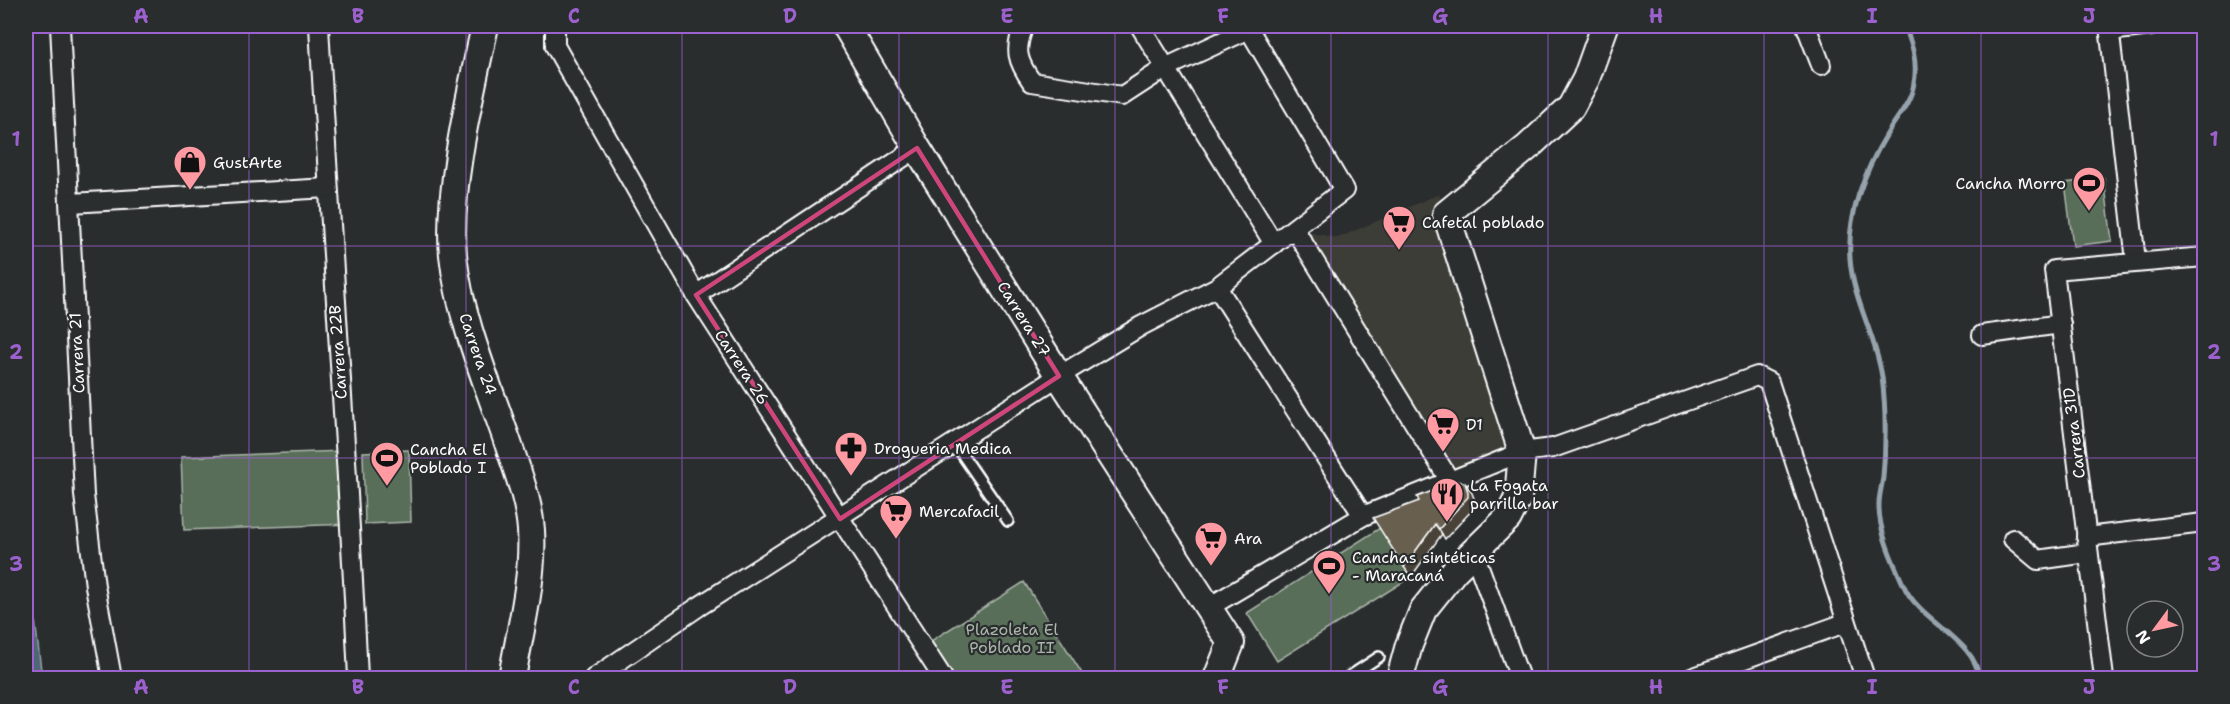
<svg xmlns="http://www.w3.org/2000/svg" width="2230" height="704" font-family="'Shantell Sans',sans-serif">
<rect width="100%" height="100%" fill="#2a2d2e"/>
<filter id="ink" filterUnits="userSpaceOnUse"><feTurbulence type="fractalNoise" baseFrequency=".0167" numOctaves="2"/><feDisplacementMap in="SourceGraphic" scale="12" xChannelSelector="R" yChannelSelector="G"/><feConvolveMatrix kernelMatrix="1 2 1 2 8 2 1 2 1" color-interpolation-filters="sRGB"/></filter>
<g filter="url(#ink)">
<polygon fill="#3d3c38" points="1439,194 1522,452 1450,481 1295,230 1338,238"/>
<g fill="#596e59" stroke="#acb6ac" stroke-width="1.5">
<polygon points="2104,178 2112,241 2073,246 2065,183"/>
<polygon points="409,450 411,522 365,524 363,452"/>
<polygon points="344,451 351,524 184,530 181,457"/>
<polygon points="1380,528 1411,577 1277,661 1247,613"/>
<polygon points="1024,582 1085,678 943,678 923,646"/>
</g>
<polygon fill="#506674" stroke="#96a3ac" stroke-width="1.5" points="26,545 42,678 26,678"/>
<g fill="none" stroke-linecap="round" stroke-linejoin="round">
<path stroke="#96a3ac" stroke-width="5" d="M1905 26C1912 45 1918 62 1914 83 1911 103 1897 117 1887 134 1864 172 1847 214 1850 259 1853 300 1876 336 1882 377 1886 409 1886 444 1883 477 1882 486 1879 495 1879 504 1878 530 1893 562 1904 586 1919 621 1976 640 1979 678"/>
<g stroke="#fff" stroke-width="14">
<g id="lane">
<polyline points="955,444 1008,521"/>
<polyline points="1347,678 1379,657"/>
</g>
</g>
<g stroke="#fff" stroke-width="22">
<g id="street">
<polyline points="60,26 84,495 95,586 112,678"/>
<path d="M319 26C331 243 348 461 358 678"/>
<polyline points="555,26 555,46 696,295 943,678"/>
<path d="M1024 26C1014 50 1017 61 1032 82L1122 96 1165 68 1249 29"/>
<polyline points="1140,26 1274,244"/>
<polyline points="1806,26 1821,65"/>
<polyline points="2109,26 2136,261"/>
<polyline points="2110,31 2151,26"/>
<polyline points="71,203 328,188"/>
<polyline points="1295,230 1450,481"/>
<polyline points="1217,287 1363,516"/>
<polyline points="696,295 917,148"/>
<polyline points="1982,335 2061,324"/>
<polyline points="2086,537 2204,523"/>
<polyline points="2013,539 2038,560 2087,553"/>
<polyline points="1473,550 1520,678"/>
<polyline points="1209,607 1363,516 1522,452 1553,448 1757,376 1769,382 1865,678"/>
<polyline points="594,678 698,607 1059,376 1141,326 1217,287 1344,190 1247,26"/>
<polyline points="1691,678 1845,623"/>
<polyline points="2104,678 2054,270 2204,257"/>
</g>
</g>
<g stroke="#fff" stroke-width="30">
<g id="secondary">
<path d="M485 26C471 92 447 188 453 255 460 320 488 384 509 446 518 473 529 501 531 530 534 579 520 630 512 678"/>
<polyline points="846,26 917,148 1059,376 1231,643 1217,678"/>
<polyline points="1400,678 1409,645 1423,610 1455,570 1508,518 1518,498 1522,452 1446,214 1529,146 1571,107 1586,79 1605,26"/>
</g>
</g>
<use href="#lane" stroke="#2a2d2e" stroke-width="9"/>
<use href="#street" stroke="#2a2d2e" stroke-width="18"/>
<use href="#secondary" stroke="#2a2d2e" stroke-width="26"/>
</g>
<g fill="#4a4238" stroke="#fff" stroke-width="1.5">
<polygon points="1465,483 1472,493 1475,501 1475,507 1445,539 1439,529"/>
<polygon points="1435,524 1442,534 1411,577 1404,567"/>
</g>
<polygon fill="#695f50" stroke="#fff" stroke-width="1.5" points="1458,481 1465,483 1468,492 1468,497 1439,529 1435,524 1404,567 1373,518 1419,501 1417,497"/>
</g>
<path fill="none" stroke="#ce467c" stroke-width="4.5" stroke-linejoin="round" d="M917 148 1059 376 840 519 696 295Z"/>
<path fill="none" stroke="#9c61cf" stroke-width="1.5" stroke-opacity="0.55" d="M249 26V678M466 26V678M682 26V678M899 26V678M1115 26V678M1331 26V678M1548 26V678M1764 26V678M1981 26V678M26 246H2204M26 458H2204"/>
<defs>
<g id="shop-pin" transform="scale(1.725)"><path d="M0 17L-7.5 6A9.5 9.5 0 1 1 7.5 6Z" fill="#ff9aa2" stroke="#2a2d2e"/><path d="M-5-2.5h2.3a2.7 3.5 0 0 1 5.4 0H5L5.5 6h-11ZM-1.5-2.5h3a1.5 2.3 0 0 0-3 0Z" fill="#111"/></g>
<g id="stadium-pin" transform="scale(1.725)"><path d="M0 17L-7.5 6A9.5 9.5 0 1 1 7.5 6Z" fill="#ff9aa2" stroke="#2a2d2e"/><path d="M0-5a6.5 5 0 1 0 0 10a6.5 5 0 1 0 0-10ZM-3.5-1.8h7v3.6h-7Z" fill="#111"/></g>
<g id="supermarket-pin" transform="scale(1.725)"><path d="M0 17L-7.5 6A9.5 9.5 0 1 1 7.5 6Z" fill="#ff9aa2" stroke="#2a2d2e"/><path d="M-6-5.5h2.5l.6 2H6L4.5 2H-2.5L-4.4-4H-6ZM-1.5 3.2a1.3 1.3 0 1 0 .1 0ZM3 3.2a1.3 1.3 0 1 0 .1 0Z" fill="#111"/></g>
<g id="pharmacy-pin" transform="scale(1.725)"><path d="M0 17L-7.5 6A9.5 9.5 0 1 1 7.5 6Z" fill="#ff9aa2" stroke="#2a2d2e"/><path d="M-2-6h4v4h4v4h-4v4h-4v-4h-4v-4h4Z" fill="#111"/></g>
<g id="restaurant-pin" transform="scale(1.725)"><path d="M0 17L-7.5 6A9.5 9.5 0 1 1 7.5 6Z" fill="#ff9aa2" stroke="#2a2d2e"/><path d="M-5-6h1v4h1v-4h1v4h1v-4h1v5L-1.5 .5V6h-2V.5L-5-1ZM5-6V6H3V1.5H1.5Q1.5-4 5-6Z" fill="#111"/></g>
</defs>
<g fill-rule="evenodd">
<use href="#shop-pin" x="190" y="162"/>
<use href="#stadium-pin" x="2089" y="183"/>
<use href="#supermarket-pin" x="1399" y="222"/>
<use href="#supermarket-pin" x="1443" y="424"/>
<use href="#pharmacy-pin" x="851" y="448"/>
<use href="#stadium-pin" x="387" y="458"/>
<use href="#restaurant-pin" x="1447" y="494"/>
<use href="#supermarket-pin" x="896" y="511"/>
<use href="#supermarket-pin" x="1211" y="538"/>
<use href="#stadium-pin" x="1329" y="566"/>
</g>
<g text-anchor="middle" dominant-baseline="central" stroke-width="4.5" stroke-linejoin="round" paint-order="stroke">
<g font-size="16" fill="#fff" stroke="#2a2d2e" text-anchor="start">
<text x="213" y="162">GustArte</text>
<text x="2066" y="183" text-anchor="end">Cancha Morro</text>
<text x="1422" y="222">Cafetal poblado</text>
<text x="1466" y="424">D1</text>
<text x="874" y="448">Drogueria Medica</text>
<text x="410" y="449">Cancha El<tspan x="410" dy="18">Poblado I</tspan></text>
<text x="1470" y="485">La Fogata<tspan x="1470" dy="18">parrilla bar</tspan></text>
<text x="919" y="511">Mercafacil</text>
<text x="1234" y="538">Ara</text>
<text x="1352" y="557">Canchas sintéticas<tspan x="1352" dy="18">- Maracaná</tspan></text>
</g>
<g font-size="16" fill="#fff" stroke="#2a2d2e">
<text transform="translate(1024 319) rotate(58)">Carrera 27</text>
<text transform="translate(338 352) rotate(-94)">Carrera 22B</text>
<text transform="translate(77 353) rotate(-93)">Carrera 21</text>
<text transform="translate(478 354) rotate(71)">Carrera 24</text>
<text transform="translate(742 367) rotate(57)">Carrera 26</text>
<text transform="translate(2074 433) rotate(-97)">Carrera 31D</text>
</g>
<g font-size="16" fill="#acb6ac" stroke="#2a2d2e">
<text x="1012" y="629">Plazoleta El<tspan x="1012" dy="18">Poblado II</tspan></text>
</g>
</g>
<rect width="2230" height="704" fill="none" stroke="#2a2d2e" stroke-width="66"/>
<g transform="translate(2155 629) rotate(237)"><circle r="28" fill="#2a2d2e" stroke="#7f8182" stroke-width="1.5"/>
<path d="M0-4.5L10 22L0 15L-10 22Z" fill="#ff9aa2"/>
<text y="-9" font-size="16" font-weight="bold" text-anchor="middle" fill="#ffffff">N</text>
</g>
<rect x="33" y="33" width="2164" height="638" fill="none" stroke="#9c61cf" stroke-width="2"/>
<g font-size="20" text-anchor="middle" font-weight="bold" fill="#9c61cf">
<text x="141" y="23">A</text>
<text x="358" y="23">B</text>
<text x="574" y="23">C</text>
<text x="790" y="23">D</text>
<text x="1007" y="23">E</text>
<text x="1223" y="23">F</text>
<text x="1440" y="23">G</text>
<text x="1656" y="23">H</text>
<text x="1872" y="23">I</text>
<text x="2089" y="23">J</text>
<text x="16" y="146">1</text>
<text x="2214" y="146">1</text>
<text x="16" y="359">2</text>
<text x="2214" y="359">2</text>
<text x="16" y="571">3</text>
<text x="2214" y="571">3</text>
<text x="141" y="694">A</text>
<text x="358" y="694">B</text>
<text x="574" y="694">C</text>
<text x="790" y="694">D</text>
<text x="1007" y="694">E</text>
<text x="1223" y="694">F</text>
<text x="1440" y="694">G</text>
<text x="1656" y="694">H</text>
<text x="1872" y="694">I</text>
<text x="2089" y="694">J</text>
</g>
</svg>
